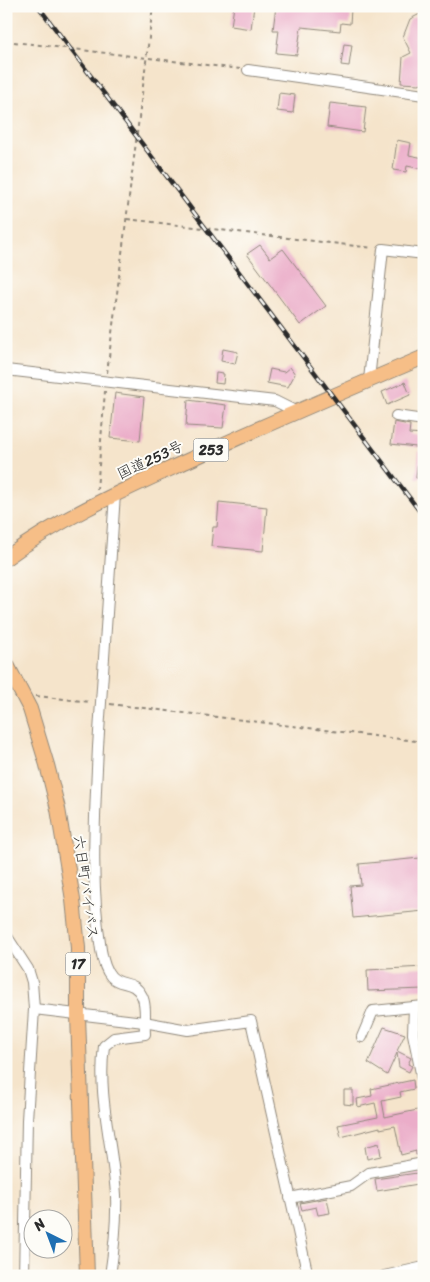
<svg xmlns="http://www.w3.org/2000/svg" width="430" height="1282" font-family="Sriracha,'Klee One',sans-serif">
<rect width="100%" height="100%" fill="#fdfcf7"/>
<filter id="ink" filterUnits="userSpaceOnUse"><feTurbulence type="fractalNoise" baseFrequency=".02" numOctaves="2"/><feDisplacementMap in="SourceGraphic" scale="10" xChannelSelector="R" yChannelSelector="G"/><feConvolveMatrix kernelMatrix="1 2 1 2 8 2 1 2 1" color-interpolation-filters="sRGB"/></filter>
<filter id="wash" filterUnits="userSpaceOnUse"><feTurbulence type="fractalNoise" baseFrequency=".0096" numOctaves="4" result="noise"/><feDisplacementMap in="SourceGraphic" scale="20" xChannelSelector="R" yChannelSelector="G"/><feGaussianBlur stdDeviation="1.12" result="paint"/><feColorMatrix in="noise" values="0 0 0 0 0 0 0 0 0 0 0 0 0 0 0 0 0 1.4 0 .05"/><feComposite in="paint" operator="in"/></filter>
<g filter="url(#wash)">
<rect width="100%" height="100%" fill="#f5e4cb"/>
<g id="blocks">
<g fill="#ebadc9">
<polygon points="234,6 254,6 251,29 231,26"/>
<polygon points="276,6 324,6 351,9 350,24 341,23 340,31 301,27 297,55 276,53 279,30 273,30"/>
<polygon points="420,14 424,23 424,82 419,84 401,83 403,57 411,53 403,37 410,19"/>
<polygon points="344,44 352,45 349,66 341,65"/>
<polygon points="279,93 295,95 293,113 277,111"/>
<polygon points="330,103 366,107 363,132 327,127"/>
<polygon points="397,140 411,143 409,155 424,158 422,169 407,166 406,172 393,170"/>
<polygon points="260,245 270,258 283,249 326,306 300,325 247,254"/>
<polygon points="223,349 238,352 235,364 221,361"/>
<polygon points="290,367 295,374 288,387 267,383 270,369 284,372"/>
<polygon points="216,373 224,374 223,384 215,383"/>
<polygon points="405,382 410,395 387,405 382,392"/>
<polygon points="115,393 144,397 140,441 110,438"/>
<polygon points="188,400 226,405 223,428 186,426"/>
<polygon points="394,422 410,425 409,434 424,435 424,448 391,444"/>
<polygon points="419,451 424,451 424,478 416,478"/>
<polygon points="219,502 267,507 263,551 211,546 213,527 217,527"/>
<polygon points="420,858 424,911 353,918 350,886 361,885 359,864"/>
<polygon points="424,967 424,989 368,991 367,970"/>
<polygon points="384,1027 405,1034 397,1051 411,1058 408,1064 412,1066 409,1072 399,1067 397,1053 387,1075 368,1063"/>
<polygon points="413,1080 414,1089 400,1092 401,1097 382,1101 385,1117 422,1109 424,1153 416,1155 416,1151 401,1155 395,1126 380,1129 380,1127 341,1137 338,1125 378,1117 375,1103 358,1107 357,1099 372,1096 371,1089"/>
<polygon points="344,1090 353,1090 353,1105 344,1104"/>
<polygon points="379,1143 381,1156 367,1159 365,1147"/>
<polygon points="424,1172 424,1183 377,1191 375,1179"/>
<polygon points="327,1198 330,1213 318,1215 316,1207 302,1210 300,1203"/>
</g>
</g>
</g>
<g filter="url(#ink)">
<use href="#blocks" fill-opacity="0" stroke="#90887b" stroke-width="1"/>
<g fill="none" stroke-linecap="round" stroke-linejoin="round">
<g stroke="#90887b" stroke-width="12">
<g id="minor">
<polyline points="248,70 424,95"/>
<polyline points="6,370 275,401 295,411"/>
<polyline points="369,380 383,249 424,254"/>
<polyline points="396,416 424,420"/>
<polyline points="6,935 28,969 32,982 34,1009 27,1120 24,1276"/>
<polyline points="414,1007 413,1034 424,1088"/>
<polyline points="34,1009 144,1022 188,1030 251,1021 308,1276"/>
<polyline points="362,1037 373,1011 424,1006"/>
<polyline points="290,1198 351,1186 369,1173 424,1163"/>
<path d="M110 1276C114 1249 117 1222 116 1195 113 1146 97 1095 104 1046L114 1038 145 1034C144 1022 147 1006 142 996 130 972 109 998 101 950 90 882 95 815 98 747 103 662 109 578 115 494"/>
<polyline points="384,1276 424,1267"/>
</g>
</g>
<g stroke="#90887b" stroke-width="16">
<g id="highway">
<path d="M6 558C62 517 124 490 187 461 265 425 344 391 424 357"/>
<polyline points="6,663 30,709 47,765 58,809 73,900 78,948 78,1015 87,1276"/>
</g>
</g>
<g stroke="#90887b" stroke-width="2" stroke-dasharray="4 4" stroke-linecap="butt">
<polyline points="6,41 240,69"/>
<polyline points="127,219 373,248"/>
<polyline points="107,373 153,6"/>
<polyline points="97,490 105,391"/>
<polyline points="36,696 91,702"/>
<polyline points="110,704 424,742"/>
</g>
<use href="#minor" stroke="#fff" stroke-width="10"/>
<use href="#highway" stroke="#f6be87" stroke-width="14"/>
<g stroke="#2b2b2b" stroke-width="4.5">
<polyline id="rail" points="38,6 424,517"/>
</g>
<use href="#rail" stroke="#fdfcf7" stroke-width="2.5" stroke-dasharray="8" stroke-linecap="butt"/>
</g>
</g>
<g text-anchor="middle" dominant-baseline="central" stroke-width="4" stroke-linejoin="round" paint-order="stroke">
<g fill="#fdfcf7" stroke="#6a6a68" stroke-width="1">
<rect x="193.5" y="438.5" width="35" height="23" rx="4"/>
<rect x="65.5" y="952.5" width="25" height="23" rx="4"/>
</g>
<g font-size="14" font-weight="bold" fill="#2b2b2b">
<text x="211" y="450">253</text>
<text x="78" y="964">17</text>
</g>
<g font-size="15" fill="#2b2b2b" stroke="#fdfcf7">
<text transform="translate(150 460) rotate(-25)">国道253号</text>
<text transform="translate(86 887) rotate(82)">六日町バイパス</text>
</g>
</g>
<rect width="430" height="1282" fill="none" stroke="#fdfcf7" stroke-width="25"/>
<g transform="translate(48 1234) rotate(318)"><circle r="24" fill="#fdfcf7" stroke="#a9a8a5"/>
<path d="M0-4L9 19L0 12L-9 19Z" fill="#1f6fb2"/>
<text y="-8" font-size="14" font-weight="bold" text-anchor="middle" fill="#2b2b2b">N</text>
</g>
</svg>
